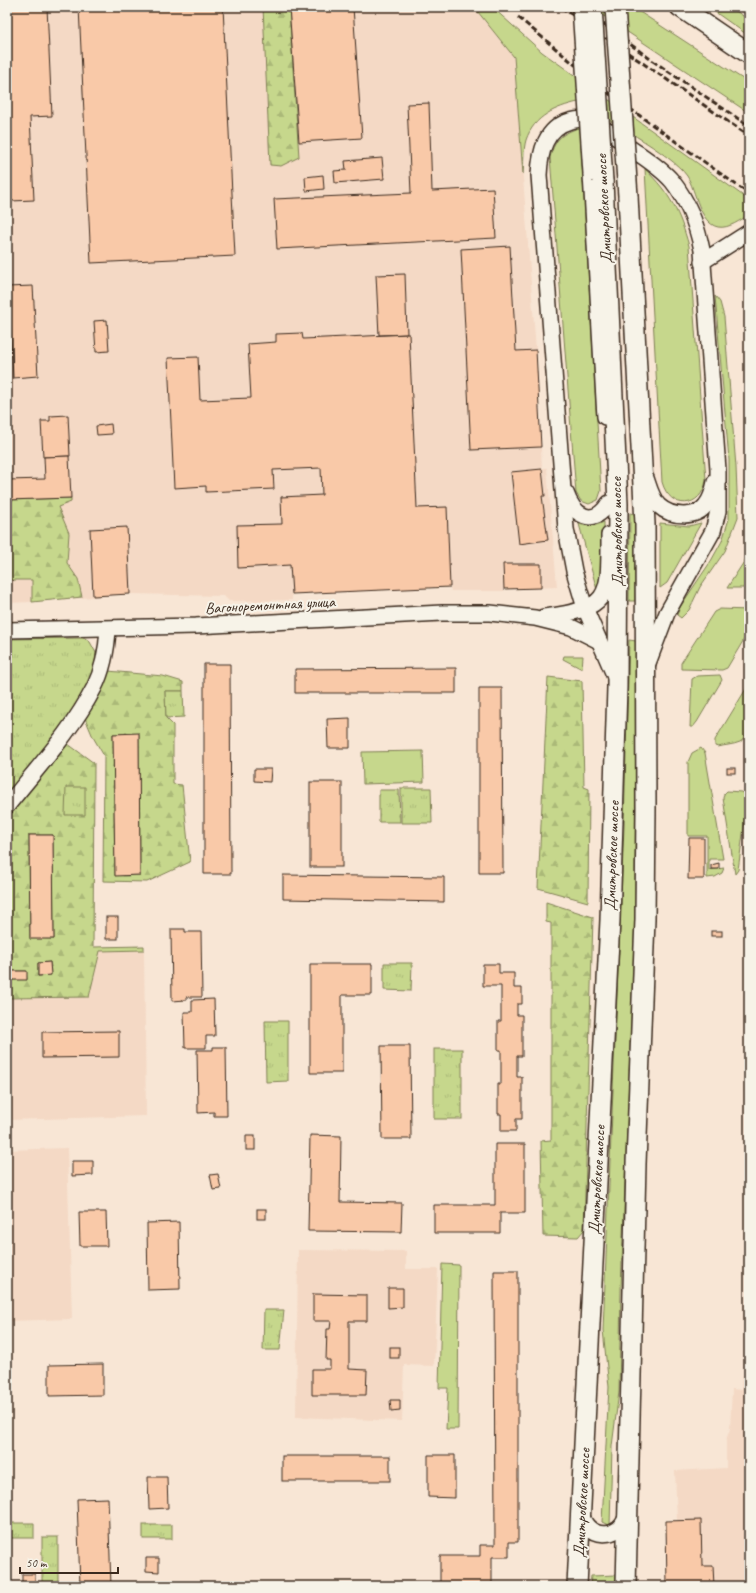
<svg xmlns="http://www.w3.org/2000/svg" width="756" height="1593" font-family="Caveat,sans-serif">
<defs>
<pattern id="forest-firs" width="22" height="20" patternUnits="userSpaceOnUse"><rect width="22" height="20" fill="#c6d78c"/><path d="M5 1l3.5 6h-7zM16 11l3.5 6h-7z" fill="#abb978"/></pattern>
<pattern id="park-tufts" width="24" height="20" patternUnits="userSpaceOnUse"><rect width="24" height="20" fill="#c6d78c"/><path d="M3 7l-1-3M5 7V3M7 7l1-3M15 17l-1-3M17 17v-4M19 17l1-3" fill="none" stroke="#abb978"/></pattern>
</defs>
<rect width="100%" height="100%" fill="#f8e6d5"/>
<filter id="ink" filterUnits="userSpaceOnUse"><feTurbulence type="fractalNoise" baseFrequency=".025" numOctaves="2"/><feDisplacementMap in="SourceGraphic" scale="8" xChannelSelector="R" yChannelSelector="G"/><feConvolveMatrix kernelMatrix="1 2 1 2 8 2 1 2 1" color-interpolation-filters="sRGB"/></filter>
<g filter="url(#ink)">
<g fill="#f4d9c5">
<polygon points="7,7 474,7 514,57 536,350 542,468 547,468 557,587 504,589 504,591 451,591 450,587 292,594 292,600 229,601 224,596 130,594 32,602 7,603"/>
<polygon points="144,950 146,1116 7,1120 7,998 89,997 100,951"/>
<polygon points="67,1148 72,1319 7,1321 7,1150"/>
<polygon points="298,1250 406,1251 406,1269 438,1269 434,1366 404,1365 402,1421 296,1417"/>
<polygon points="749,1329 749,1586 667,1586 666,1521 677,1520 675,1471 726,1468 726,1440 730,1429 732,1389 741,1390 742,1377 746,1377"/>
</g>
<g fill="#c6d78c" stroke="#808055">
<path d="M474 7H492L542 52 749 200V215C740 220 729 229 718 227 699 223 696 190 687 176 671 153 604 118 578 102 556 107 534 116 526 140 523 150 524 164 523 174L514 57Z"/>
<polygon points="590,7 632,7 749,83 749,113"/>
<polygon points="708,7 730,7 749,20 749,36"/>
<path d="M580 127 601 491 598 500 589 504 581 501 576 493 550 157C556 137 561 135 580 127Z"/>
<path d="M645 169C671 195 679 211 689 246L706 480C702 509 670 511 662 482Z"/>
<polygon points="715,296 720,302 724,317 736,467 738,517 725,551 700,587 689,610 681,618 677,615 680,607 711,561 722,541 729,519 729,460"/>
<polygon points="630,513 635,514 635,601 629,601"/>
<path d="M604 522V583L597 590 579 524C589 527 595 526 604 522Z"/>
<polygon points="660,523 689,526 701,523 667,583 660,588"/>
<polygon points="749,554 749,588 727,588"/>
<polygon points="720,609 749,610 749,631 727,668 722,670 681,669 681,663 714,612"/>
<polygon points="629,640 636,641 635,918 621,1289 619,1392 612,1446 610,1526 602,1522 609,1387 603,1330 624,827"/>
<polygon points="564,656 583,656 582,669 563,659"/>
<polygon points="720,675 722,680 697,722 693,727 690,727 692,679 697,676"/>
<path d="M749 684C749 696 752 736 740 742 733 745 725 745 718 747L715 746V740Z"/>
<polygon points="701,748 705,753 723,859 709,859 709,870 724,868 722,873 715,877 707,878 707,836 688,836 688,762 692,753"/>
<polygon points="423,751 424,782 363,784 362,752"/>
<polygon points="727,791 741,792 748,798 738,870 735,874 723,798 724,794"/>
<polygon points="442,1264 459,1265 458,1429 446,1429 448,1388 439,1388"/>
<polygon points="616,1575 616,1586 590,1586 591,1576"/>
</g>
<g fill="url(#forest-firs)" stroke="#808055" fill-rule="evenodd">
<polygon points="263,7 289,7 299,157 281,166 270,165"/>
<polygon points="71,498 71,502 58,507 69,533 67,563 78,579 82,597 32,602 32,580 7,580 7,500"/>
<path d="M108 671 163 676 183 682V691H165L166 718 173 725V784L182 785 190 862 147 882 103 881 104 756 93 737 85 718ZM113 734H139L140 875H115Z"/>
<polygon points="548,677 582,681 584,787 589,789 588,902 538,888"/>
<path d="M68 744 94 763 93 947 144 946V950L100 951 89 997 7 998V819ZM29 835H53L54 939 30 938ZM50 962 51 975 38 976V963ZM10 971H26L27 979 11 980Z"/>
<polygon points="546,902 593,917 584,1230 578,1237 543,1236 541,1141 551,1140 551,923 546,922"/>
</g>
<g fill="url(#park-tufts)" stroke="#808055">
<path d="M85 638 90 642 96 653C93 702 37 763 7 800V639Z"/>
<polygon points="165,691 183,691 184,717 166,718"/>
<polygon points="66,787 85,787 85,815 65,815"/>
<polygon points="401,788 431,788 432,823 401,823"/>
<polygon points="399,790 400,822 379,822 379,790"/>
<polygon points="384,963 412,963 411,991 384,990"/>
<polygon points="265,1021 288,1021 288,1081 266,1082"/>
<rect x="434" y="1049" width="28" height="70"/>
<polygon points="264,1310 284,1310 280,1350 263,1350"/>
<polygon points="8,1523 34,1523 34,1538 9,1538"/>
<rect x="143" y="1525" width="29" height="14"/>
<rect x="42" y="1537" width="16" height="49"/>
</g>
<g fill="#f9c9a8" stroke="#3b2a1e">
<polygon points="7,7 47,7 52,116 30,117 34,200 11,201 7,102"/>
<polygon points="79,7 223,7 235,256 91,263"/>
<polygon points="289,7 353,7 362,138 299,142"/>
<polygon points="429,103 432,191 493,188 496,238 277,249 274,199 411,193 407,104"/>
<polygon points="382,158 384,179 335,183 334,171 346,170 345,161"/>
<polygon points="323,175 324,189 306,191 305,177"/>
<polygon points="510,246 516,351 536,350 541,447 471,450 461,249"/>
<polygon points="405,274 407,334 379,335 376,275"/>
<polygon points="33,286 38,376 13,378 10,316 7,316 7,287"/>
<polygon points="107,320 109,351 96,352 94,321"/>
<polygon points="302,333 303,339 409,334 417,508 447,507 450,587 292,594 290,565 238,568 237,525 282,524 281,497 322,495 321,468 273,470 274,489 206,492 206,486 174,488 168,358 198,357 200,400 251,398 248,344 276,342 276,334"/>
<polygon points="68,415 70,456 43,457 41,421 50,421 50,416"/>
<polygon points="111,424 112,434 97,435 96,426"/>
<polygon points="69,456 71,498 7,500 7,480 45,479 44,457"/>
<polygon points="542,469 545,496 542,496 548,540 519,544 511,472"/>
<polygon points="127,527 130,594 93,596 90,529"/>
<polygon points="503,564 541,564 541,588 504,589"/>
<polygon points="204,664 230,664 231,874 204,874"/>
<polygon points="456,668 456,693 295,693 295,669"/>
<polygon points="479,688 502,688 503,873 479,873"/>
<polygon points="350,718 350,748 328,748 327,719"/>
<polygon points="139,733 140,875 115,876 113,734"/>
<rect x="727" y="768" width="8" height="5"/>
<polygon points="254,769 271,769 270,782 254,781"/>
<rect x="310" y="782" width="32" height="85"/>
<polygon points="29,835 53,835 54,939 30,939"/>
<polygon points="689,838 704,838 704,879 688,879"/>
<polygon points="719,863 719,869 711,869 711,865"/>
<polygon points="283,875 444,877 444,902 283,899"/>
<rect x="106" y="917" width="12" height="22"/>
<polygon points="171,929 185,929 185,932 201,932 202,997 186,997 186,1000 172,1001"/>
<rect x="711" y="931" width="11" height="5"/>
<polygon points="50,962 51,975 38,976 38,963"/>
<polygon points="310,964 372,964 372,995 342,995 342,1073 310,1073"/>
<polygon points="483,964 499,964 499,973 514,973 514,988 522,988 522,1004 517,1004 517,1015 522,1015 522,1056 517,1056 517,1077 522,1077 522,1119 516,1119 516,1131 501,1131 501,1114 498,1114 498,1084 501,1084 501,1050 498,1050 498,1021 501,1021 501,986 483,986"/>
<polygon points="10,971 27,971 27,980 11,980"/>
<polygon points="214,999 215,1036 206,1036 206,1048 185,1048 184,1012 192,1012 192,1000"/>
<polygon points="119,1031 119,1057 42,1058 42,1032"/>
<polygon points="381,1046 410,1046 411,1139 382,1139"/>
<polygon points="213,1047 226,1047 227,1116 214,1116 214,1112 198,1113 197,1050 213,1050"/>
<polygon points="310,1135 341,1136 340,1202 402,1203 401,1232 308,1231"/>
<rect x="246" y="1136" width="9" height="14"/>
<polygon points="495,1144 525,1144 525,1213 500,1213 500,1233 434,1233 434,1205 495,1205"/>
<polygon points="72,1161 93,1161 93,1175 72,1176"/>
<polygon points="218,1174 221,1189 213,1190 210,1175"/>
<rect x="257" y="1209" width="9" height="10"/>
<polygon points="79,1212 106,1212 107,1246 80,1246"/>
<polygon points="179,1222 180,1289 148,1290 147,1223"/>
<rect x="7" y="1226" width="2" height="36"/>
<polygon points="494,1271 518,1271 518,1542 509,1542 509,1557 492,1557 492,1586 440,1586 440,1556 480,1556 480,1545 495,1545"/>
<polygon points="388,1288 403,1288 403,1307 388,1308"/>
<polygon points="313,1294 367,1295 367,1321 349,1321 349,1369 367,1370 366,1395 312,1395 312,1369 330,1369 330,1360 326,1360 327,1329 330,1329 331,1321 313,1321"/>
<rect x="390" y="1347" width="9" height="11"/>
<polygon points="103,1364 103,1395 49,1396 49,1365"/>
<polygon points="390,1400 400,1400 400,1410 391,1411"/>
<polygon points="428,1455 455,1455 455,1498 428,1497"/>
<rect x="282" y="1456" width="108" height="25"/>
<polygon points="148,1477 167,1477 168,1508 149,1509"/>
<polygon points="108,1498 111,1586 80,1586 77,1499"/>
<polygon points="701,1520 702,1566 713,1566 714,1586 667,1586 666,1521"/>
<polygon points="146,1558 159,1558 159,1572 146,1571"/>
<polygon points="22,1574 35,1574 35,1586 22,1585"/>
<rect x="143" y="1584" width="17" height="2"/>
</g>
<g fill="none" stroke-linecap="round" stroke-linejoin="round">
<g stroke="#3b2a1e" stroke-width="18">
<g id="minor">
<polyline points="591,174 605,417"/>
<polyline points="702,262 749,232"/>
<path d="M646 478C649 487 652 499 659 506 671 517 696 519 706 505 712 498 713 491 715 482"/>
<path d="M566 493C574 516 593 528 609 503"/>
<path d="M544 617C611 608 609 598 609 535"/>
<polyline points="7,630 196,626 442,613 490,613 535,618 571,627 599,641"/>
<path d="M615 677 585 608 574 571 566 529 539 175C540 152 545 128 570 121 577 119 584 118 591 121 604 127 617 138 629 147 643 157 660 167 672 181 688 201 697 225 702 250L718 470V511L713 531 667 613 648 663"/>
<path d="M7 806C37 768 72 731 94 688 103 670 107 648 108 629"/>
<path d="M581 1511C584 1540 622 1542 627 1513"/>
</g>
</g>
<g stroke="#3b2a1e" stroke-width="22">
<g id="major">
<polyline points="680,7 749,54"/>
<polyline points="577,1586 610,920 617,687 618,504 603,181"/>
<polyline points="626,1586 636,1164 645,919 646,808 645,524 628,196"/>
</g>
</g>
<use href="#minor" stroke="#f7f3e8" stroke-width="15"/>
<use href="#major" stroke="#f7f3e8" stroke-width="19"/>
<g stroke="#3b2a1e" stroke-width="3" stroke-dasharray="6 3" stroke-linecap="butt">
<polyline points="561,7 749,136"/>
<polyline points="580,7 653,61 749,126"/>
<polyline points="518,17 611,95 749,194"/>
</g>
<g stroke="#3b2a1e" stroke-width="18" stroke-linecap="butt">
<polyline id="minor-bridge" points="580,7 591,174"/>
</g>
<g stroke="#3b2a1e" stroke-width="22" stroke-linecap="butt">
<g id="major-bridge">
<polyline points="592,7 603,181"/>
<polyline points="615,7 628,196"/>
</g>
</g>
<use href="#minor-bridge" stroke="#f7f3e8" stroke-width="15"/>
<use href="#major-bridge" stroke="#f7f3e8" stroke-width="19"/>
</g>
</g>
<g text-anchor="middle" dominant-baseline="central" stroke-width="4" stroke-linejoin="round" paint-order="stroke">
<g font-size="16" fill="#3b2a1e" stroke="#f7f3e8">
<text transform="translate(604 209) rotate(-93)">Дмитровское шоссе</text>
<text transform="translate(617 532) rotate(-91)">Дмитровское шоссе</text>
<text transform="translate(270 605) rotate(-3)">Вагоноремонтная улица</text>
<text transform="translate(612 856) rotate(-88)">Дмитровское шоссе</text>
<text transform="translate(597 1180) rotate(-87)">Дмитровское шоссе</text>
<text transform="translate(582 1503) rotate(-87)">Дмитровское шоссе</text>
</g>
</g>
<rect width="756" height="1593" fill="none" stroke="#f7f3e8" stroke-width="24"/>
<rect x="12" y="12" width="732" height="1569" fill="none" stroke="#3b2a1e" stroke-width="1.5" filter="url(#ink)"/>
<path d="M20 1567v6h98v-6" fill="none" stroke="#3b2a1e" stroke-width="2"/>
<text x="26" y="1567" font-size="12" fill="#3b2a1e" stroke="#f7f3e8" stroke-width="3" paint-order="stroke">50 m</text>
</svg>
